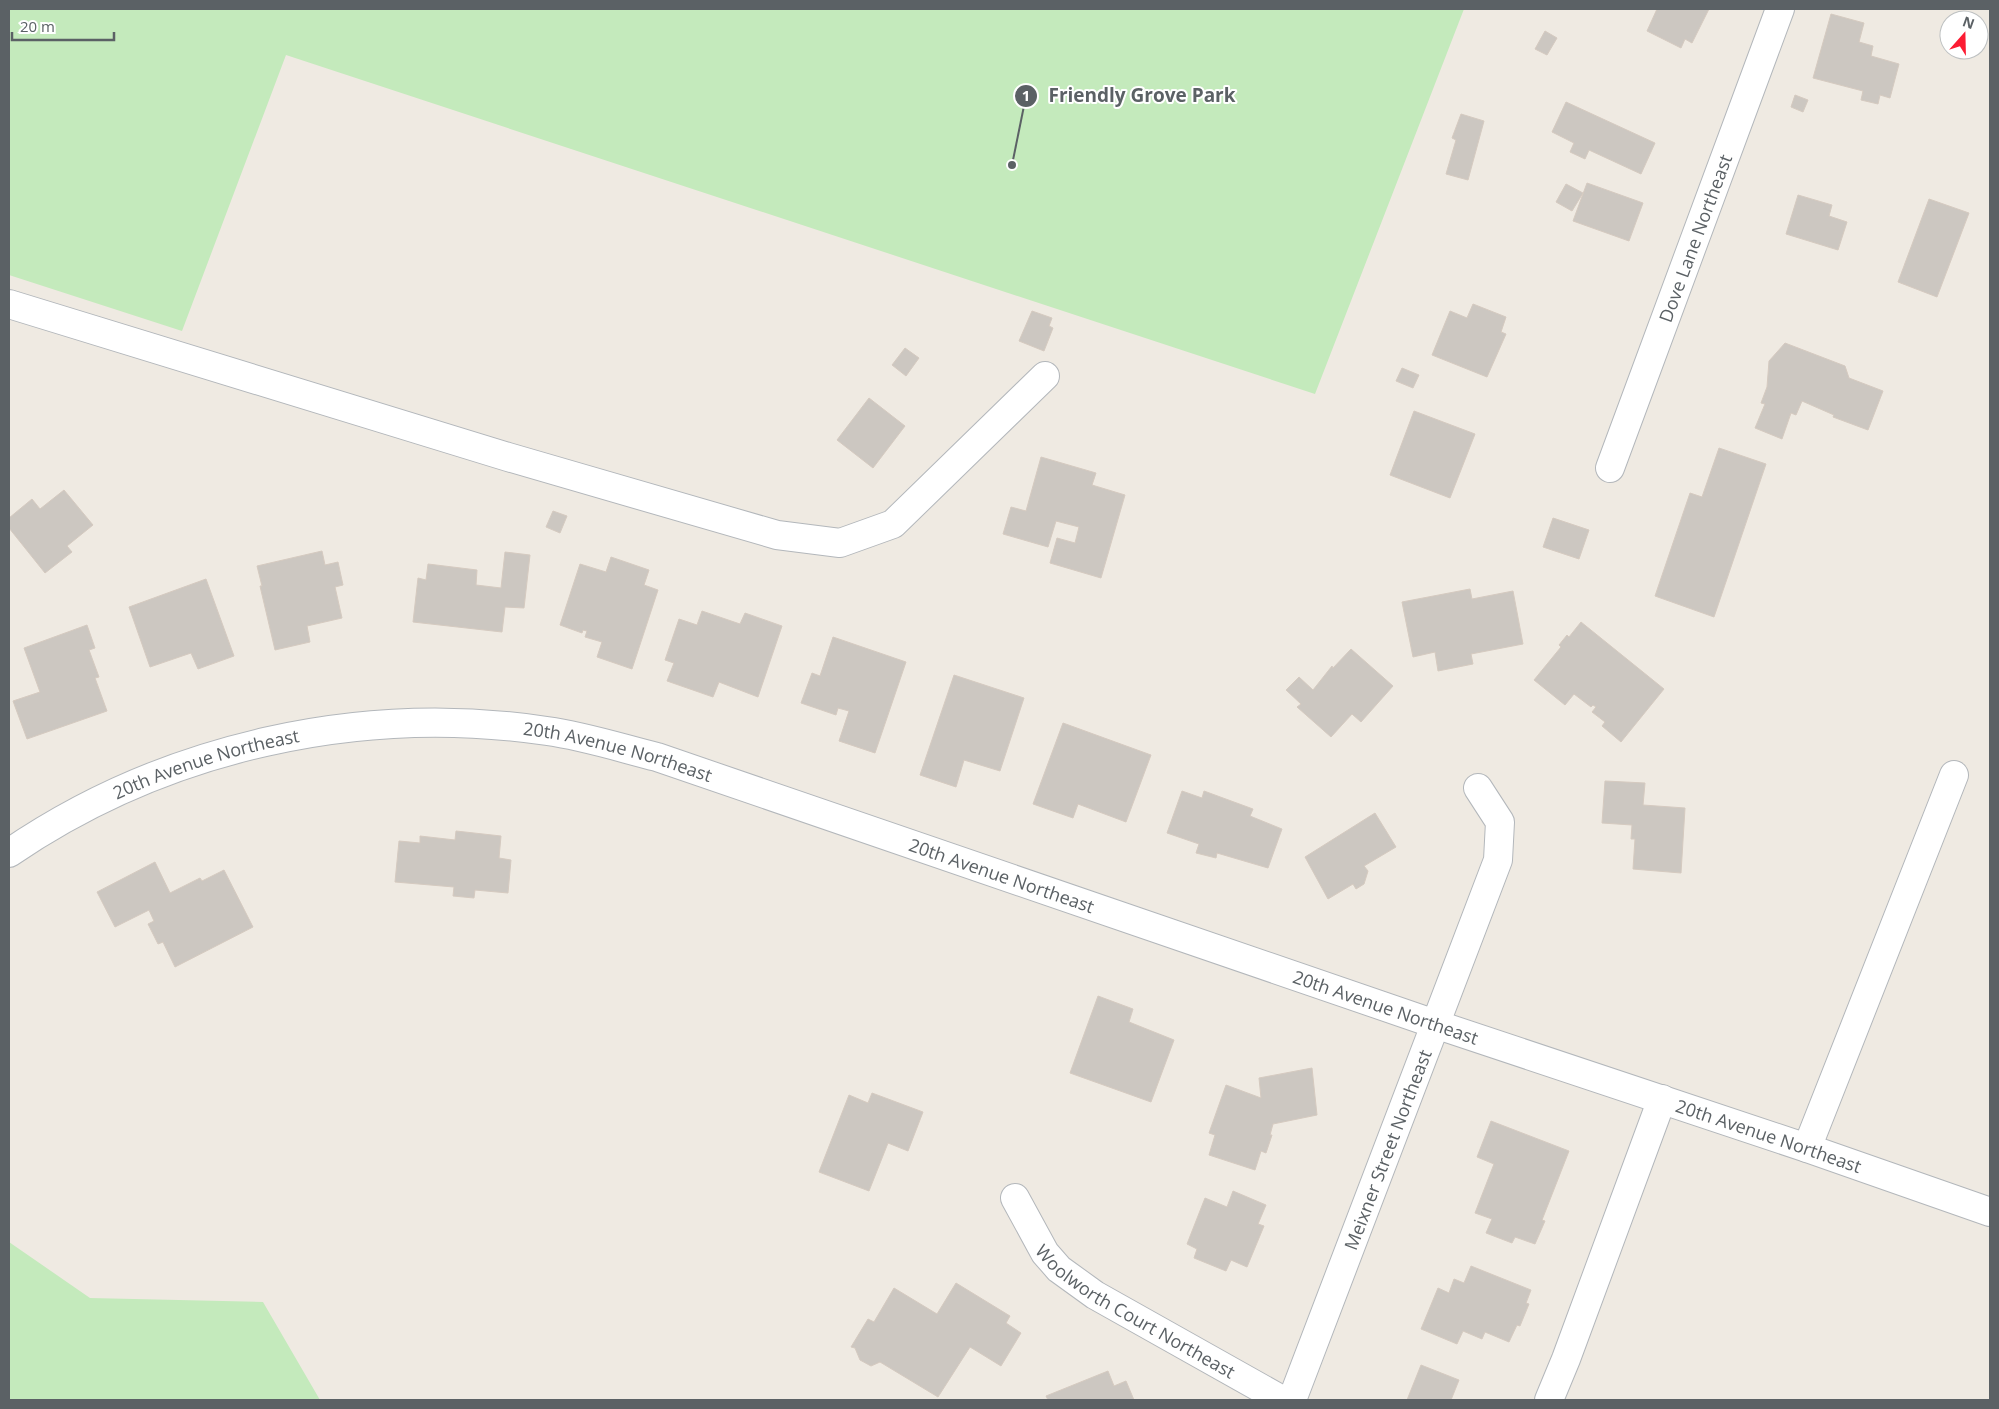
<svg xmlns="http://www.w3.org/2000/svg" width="1999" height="1409" font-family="'Open Sans',sans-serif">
<rect width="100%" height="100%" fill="#efeae2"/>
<g fill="#c4eabc">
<polygon points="9,9 1464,9 1315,394 286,55 182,331 9,275"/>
<polygon points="9,1242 90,1298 263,1302 320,1400 9,1400"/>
</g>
<g fill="#ccc7c1" stroke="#d5cac0">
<polygon points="1657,9 1709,9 1692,43 1685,39 1681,48 1647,31"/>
<polygon points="1831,14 1864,23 1859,42 1873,46 1871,56 1899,64 1890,98 1880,95 1878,104 1861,100 1863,91 1813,78"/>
<polygon points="1545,31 1557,38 1547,55 1535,49"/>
<polygon points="1795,95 1808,100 1803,112 1791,107"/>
<polygon points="1566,102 1655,143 1641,174 1589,150 1585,159 1570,152 1574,143 1552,132"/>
<polygon points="1461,114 1484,121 1468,180 1446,174 1456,140 1452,138"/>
<polygon points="1587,183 1643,203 1629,241 1573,221"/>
<polygon points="1566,184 1583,193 1572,211 1556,202"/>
<polygon points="1798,195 1832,205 1829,216 1847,222 1838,250 1786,234"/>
<polygon points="1929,199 1969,213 1937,297 1898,282"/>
<polygon points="1473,304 1506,317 1501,332 1506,334 1487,377 1432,355 1450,311 1467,318"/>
<polygon points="1032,311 1052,318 1049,326 1053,328 1044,351 1019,341"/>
<polygon points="1785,343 1845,366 1849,378 1883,391 1868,430 1833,417 1834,415 1802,401 1796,415 1791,413 1782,439 1755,428 1765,404 1761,403 1767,387 1769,361"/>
<polygon points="905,348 919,358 906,376 892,365"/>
<polygon points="1402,368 1419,375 1413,388 1396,381"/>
<polygon points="869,398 905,426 873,468 837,440"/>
<polygon points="1414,411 1475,434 1450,498 1390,475"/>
<polygon points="1719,448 1766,464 1714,617 1655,596 1690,493 1702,497"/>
<polygon points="1041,457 1096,473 1092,485 1125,495 1101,578 1050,563 1057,538 1075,543 1079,527 1056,521 1048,547 1003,534 1011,507 1026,511"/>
<polygon points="64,490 93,525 67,546 72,552 45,573 9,528 9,518 32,499 40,509"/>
<polygon points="553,511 567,516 560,533 546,527"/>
<polygon points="1553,518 1589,530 1579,559 1543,547"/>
<polygon points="322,551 325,565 338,562 343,585 335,587 342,618 307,626 310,642 275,650 260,586 262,586 257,566"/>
<polygon points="505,552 530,555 524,608 505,607 502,632 413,622 418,578 426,580 428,564 477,570 476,585 501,588"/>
<polygon points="611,557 649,570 644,585 658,590 632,669 597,657 602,642 585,637 587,631 583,630 582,633 560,625 580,564 606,572"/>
<polygon points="206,579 234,656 198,669 191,653 150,667 129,607"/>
<polygon points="1470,589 1472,599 1513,591 1523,644 1471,654 1473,664 1438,671 1435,652 1413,657 1402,602"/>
<polygon points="702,611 740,624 745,613 782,626 758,697 719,682 713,697 667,681 674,663 665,660 679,619 697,625"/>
<polygon points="1581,622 1664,689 1621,742 1602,726 1605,722 1592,712 1596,707 1593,705 1591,707 1574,694 1565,705 1534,680 1561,647 1559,645 1567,635 1569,637"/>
<polygon points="87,625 95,648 89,650 99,677 95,678 107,711 27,739 13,701 40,692 24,648"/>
<polygon points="833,637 906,662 875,753 839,741 849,711 838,708 836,715 801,703 812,673 820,676"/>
<polygon points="1351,649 1393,686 1361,722 1352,714 1331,737 1297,707 1301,704 1286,690 1299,677 1313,690 1332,666 1333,668"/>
<polygon points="954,675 1024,698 1000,771 964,760 956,787 920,775"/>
<polygon points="1063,723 1151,755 1126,822 1078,804 1073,818 1033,804"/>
<polygon points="1605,781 1645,783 1643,805 1685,808 1681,873 1633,869 1635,839 1631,839 1632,825 1602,823"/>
<polygon points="1182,791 1202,798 1204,791 1253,809 1250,816 1282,829 1268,868 1217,853 1216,858 1196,853 1199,844 1167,833"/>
<polygon points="1375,813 1396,847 1364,866 1368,871 1364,884 1356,889 1353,884 1328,899 1305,857"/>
<polygon points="456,831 501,836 499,858 511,860 508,893 475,890 474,898 453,896 454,887 395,882 399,841 420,843 420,836 455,840"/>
<polygon points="155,862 170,893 200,878 202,881 224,870 253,927 175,967 163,942 158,944 148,924 154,921 149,910 115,927 97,892"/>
<polygon points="1098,996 1133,1009 1129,1022 1174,1040 1151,1102 1070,1073"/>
<polygon points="1312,1068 1317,1115 1273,1124 1270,1135 1272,1135 1266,1153 1261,1151 1255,1170 1209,1155 1215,1135 1209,1133 1226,1085 1261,1098 1259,1078"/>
<polygon points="872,1093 923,1112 908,1151 888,1143 869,1191 819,1172 849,1095 868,1103"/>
<polygon points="1491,1121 1569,1151 1542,1220 1545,1221 1535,1244 1515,1237 1512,1243 1486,1233 1492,1219 1475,1213 1494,1164 1477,1157"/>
<polygon points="1233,1191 1266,1205 1258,1224 1264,1226 1247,1267 1231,1260 1226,1271 1194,1258 1197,1249 1187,1244 1205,1198 1227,1207"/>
<polygon points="1471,1266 1531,1290 1526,1303 1529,1304 1520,1326 1517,1325 1509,1342 1485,1332 1482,1339 1463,1331 1457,1344 1421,1329 1438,1288 1449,1293 1454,1279 1464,1283"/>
<polygon points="956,1283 1010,1316 1006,1323 1021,1333 1001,1366 970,1347 938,1397 880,1362 871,1366 860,1360 855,1348 851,1347 868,1319 874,1322 894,1288 937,1314"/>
<polygon points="1421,1365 1459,1380 1451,1400 1407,1400"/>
<polygon points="1108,1371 1114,1386 1126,1381 1134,1400 1048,1400 1046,1396"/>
</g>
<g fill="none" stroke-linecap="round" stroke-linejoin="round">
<g stroke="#b3b7bb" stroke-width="30">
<g id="minor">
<polyline points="9,304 508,457 777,535 840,543 893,524 1045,376"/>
<path id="s1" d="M1610 468 1780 9"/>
<path id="s2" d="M9 853C164 747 360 703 547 731 584 736 621 748 657 757L1435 1024 1807 1148 1990 1212"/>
<polyline points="1807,1148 1954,775"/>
<path id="s3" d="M1015 1198 1045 1253 1059 1269 1095 1295 1282 1400"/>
<path id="s4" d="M1292 1400 1498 860 1500 822 1478 788"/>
<polyline points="1549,1400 1566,1359 1662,1099"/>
</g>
</g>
<use href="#minor" stroke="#fff" stroke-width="28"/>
</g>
<g text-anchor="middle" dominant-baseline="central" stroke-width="4" stroke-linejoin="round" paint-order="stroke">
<g font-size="18" fill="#5b6165" stroke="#fff">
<text stroke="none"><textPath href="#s1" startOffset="245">Dove Lane Northeast</textPath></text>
<text stroke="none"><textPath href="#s2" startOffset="638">20th Avenue Northeast</textPath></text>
<text stroke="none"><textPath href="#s2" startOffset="218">20th Avenue Northeast</textPath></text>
<text stroke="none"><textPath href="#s2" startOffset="1042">20th Avenue Northeast</textPath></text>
<text stroke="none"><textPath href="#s2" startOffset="1448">20th Avenue Northeast</textPath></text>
<text stroke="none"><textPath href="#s2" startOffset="1852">20th Avenue Northeast</textPath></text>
<text stroke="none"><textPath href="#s4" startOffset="268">Meixner Street Northeast</textPath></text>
<text stroke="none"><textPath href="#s3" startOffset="171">Woolworth Court Northeast</textPath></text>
</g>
</g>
<path fill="none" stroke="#5b6165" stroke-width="2" d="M1012 165L1026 96"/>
<g fill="#5b6165" stroke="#fff" stroke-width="2">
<circle cx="1012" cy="165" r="5"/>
<circle cx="1026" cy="96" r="12"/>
</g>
<g font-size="15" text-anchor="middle" font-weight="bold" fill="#fff">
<text x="1026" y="101">1</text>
</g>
<g font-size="19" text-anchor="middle" font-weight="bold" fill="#5b6165" stroke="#fff" stroke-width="4" stroke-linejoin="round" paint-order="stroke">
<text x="1142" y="102">Friendly Grove Park</text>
</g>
<rect width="1999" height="1409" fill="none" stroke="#5b6165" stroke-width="20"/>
<g transform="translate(1964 35) rotate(20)"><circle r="24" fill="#ffffff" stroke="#bdc0c1"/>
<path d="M0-4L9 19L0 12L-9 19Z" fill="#fc1c33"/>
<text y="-8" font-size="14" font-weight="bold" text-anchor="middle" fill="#5b6165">N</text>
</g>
<path d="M12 32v8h102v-8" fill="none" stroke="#5b6165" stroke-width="2.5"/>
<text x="20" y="32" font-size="15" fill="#5b6165" stroke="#ffffff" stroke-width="4" paint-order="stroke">20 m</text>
</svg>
